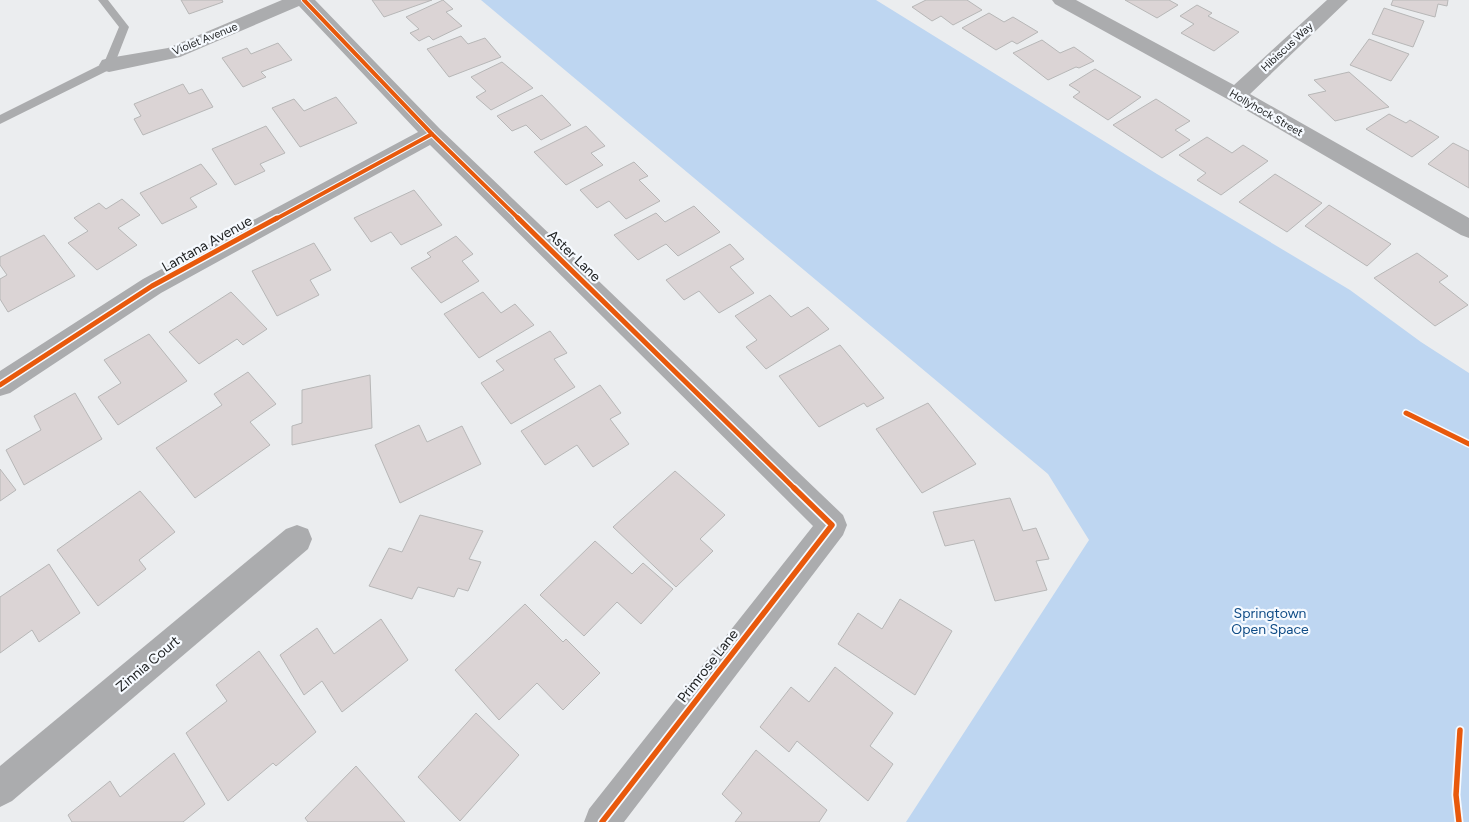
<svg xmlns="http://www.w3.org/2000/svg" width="1469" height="822" font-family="Figtree,sans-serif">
<rect width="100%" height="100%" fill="#ebedef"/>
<polygon fill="#bed6f1" points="481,0 876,0 1157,174 1350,290 1421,342 1469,373 1469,822 906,822 1089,540 1048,474"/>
<g fill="#dbd4d5" stroke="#b7b7b7">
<polygon points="181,0 222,0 223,2 189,14"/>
<polygon points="372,0 432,0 384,17"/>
<polygon points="443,0 453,9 446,12 462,26 433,40 429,36 419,41 410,33 419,29 406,17"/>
<polygon points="926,0 967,0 982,10 953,25 941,16 932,21 912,7"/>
<polygon points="1125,0 1169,0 1178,5 1157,18"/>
<polygon points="1393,0 1448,0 1447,6 1438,4 1435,17 1391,5"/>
<polygon points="1197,5 1212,13 1208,16 1239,32 1214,51 1181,33 1194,24 1180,16"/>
<polygon points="1384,8 1424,21 1413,47 1372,34"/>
<polygon points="989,13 1004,22 1013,17 1038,32 1017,44 1012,41 996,50 962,28"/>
<polygon points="461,36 468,44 485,38 501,57 449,77 427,49"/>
<polygon points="1369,39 1409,54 1391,81 1350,65"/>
<polygon points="1042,40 1060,53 1074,47 1094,61 1079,68 1076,67 1048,80 1013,53"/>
<polygon points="278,43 292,60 261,72 266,77 243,87 222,58 247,48 251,54"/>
<polygon points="502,62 533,88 491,110 476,97 486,91 471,77"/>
<polygon points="1095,69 1141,97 1108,120 1073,97 1080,92 1069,85"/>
<polygon points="1349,72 1389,107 1335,121 1308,95 1326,91 1314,80"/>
<polygon points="183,84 189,94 202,89 213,107 143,135 134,119 141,116 134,104"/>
<polygon points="542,95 571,125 541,140 526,125 512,131 497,116"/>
<polygon points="336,97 357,123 300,147 272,108 294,99 304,111"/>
<polygon points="1156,99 1190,121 1175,130 1190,140 1162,158 1113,125"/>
<polygon points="1389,114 1406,123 1410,120 1439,137 1412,157 1366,129"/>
<polygon points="266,126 285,153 260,164 265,171 235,185 212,149"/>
<polygon points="586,126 605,146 591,153 603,165 566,185 534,152"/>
<polygon points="1207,137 1232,153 1243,145 1268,161 1221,195 1197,180 1206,173 1179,155"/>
<polygon points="1453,143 1469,151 1469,188 1428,164"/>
<polygon points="634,162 648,176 639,180 660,201 626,219 609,201 597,208 580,190"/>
<polygon points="201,164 217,184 190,198 197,207 162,224 140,193"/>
<polygon points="1275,174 1322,203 1287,232 1239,202"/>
<polygon points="414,190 442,225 401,245 391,232 371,242 354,218"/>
<polygon points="122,199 140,215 118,228 137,245 97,270 68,243 88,231 74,218 99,203 106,209"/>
<polygon points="1329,205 1391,244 1367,266 1305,226"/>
<polygon points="694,206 720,232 678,256 666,244 638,260 614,235 656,213 665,222"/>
<polygon points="44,235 75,276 8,312 0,299 0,279 7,275 0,265 0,257"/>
<polygon points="456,236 473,254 462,261 479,281 441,303 411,268 431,257 427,253"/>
<polygon points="314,243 331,270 310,280 319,295 277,316 252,271"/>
<polygon points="730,244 744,259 730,267 754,293 719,313 699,291 684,300 666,280"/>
<polygon points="1417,253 1448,276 1439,282 1468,305 1435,326 1374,278"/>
<polygon points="231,292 267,329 243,345 237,339 199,364 169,332"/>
<polygon points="483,292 501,313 515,304 534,325 479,358 444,314"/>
<polygon points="770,295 791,317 808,307 829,329 766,369 746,347 757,340 735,316"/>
<polygon points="550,331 567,353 554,359 575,387 511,424 481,383 504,370 496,361"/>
<polygon points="149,334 187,381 118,425 98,397 121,383 104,360"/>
<polygon points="840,345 884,398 867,407 864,403 819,427 779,376"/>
<polygon points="248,372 276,404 250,422 270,445 195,498 156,448 222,405 214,394"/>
<polygon points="370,375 372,428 292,445 292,426 302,423 302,390"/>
<polygon points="600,385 621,413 610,419 629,444 593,467 577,445 545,465 521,431"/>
<polygon points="75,393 102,439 24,485 6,450 41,430 34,416"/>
<polygon points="928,403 976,464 922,493 876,429"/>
<polygon points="419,425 427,442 462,426 481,464 400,503 375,445"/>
<polygon points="0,469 16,490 0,501"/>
<polygon points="675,471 725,515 700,539 713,551 676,587 613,527"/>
<polygon points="140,491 175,532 139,560 146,569 98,606 57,550"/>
<polygon points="1010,498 1023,531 1036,528 1049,559 1036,561 1047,590 995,601 974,540 945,546 933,512"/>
<polygon points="420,515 483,531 469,559 481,562 468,591 458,588 454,597 418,587 412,599 369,586 389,548 402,552"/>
<polygon points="595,541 632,574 643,563 673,589 641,624 617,602 584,636 540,595"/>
<polygon points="49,564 80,613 39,642 32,630 0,653 0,597"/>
<polygon points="900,599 952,631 915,695 838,644 858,613 882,629"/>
<polygon points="525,604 563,642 566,639 600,673 563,710 537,683 499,720 455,670"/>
<polygon points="381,619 408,660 342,712 322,681 304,695 280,655 317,628 334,654"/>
<polygon points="259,651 316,732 276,766 273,763 228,801 186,733 227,701 216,685"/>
<polygon points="835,667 893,713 870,746 893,764 868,801 797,741 789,752 760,727 791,687 809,702"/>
<polygon points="476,713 519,755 460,821 418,777"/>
<polygon points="756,750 827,810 819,822 735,822 742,813 722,794"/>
<polygon points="174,753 205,804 183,822 72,822 68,815 110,781 120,797"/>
<polygon points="356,766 405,822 308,822 305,818"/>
</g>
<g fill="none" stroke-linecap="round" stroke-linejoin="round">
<polygon fill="#abacae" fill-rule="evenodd" points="98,0 108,0 129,27 113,68 0,124 0,115 104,63 119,27"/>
<g fill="#abacae" fill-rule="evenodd">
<polygon points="282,0 315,0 440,129 843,515 847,525 843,535 624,822 584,822 589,809 813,526 430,145 161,293 10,393 0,396 0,371 143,279 418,132 299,6 180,57 109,72 102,70 99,65 102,60 109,58 168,48"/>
<polygon points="1052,0 1076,0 1234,85 1327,0 1348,0 1250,94 1469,218 1469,238 1461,235 1229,100 1055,4"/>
<polygon points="297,525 308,529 312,539 308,549 12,801 0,807 0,766 286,529"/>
</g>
<g stroke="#f6faff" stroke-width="6">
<g id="cycleway-far2">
<polyline points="304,0 432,134 520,220"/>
<polyline points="274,220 432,134"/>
</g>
</g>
<g stroke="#f6faff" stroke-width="8">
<g id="cycleway-far1">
<polyline points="518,218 796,490"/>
<polyline points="0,385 152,286 277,218"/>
<polyline points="1406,413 1469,444"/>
</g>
</g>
<g stroke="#f6faff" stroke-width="9">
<g id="cycleway">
<polyline points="602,822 832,525 794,488"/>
<polyline points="1459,822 1456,795 1460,730"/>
</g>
</g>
<use href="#cycleway-far2" stroke="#e8590c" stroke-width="4"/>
<use href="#cycleway-far1" stroke="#e8590c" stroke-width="5"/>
<use href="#cycleway" stroke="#e8590c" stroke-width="5.5"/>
</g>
<g text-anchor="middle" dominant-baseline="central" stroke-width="4.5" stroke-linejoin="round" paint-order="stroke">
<g font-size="11" fill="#1d1f20" stroke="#f6faff">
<text transform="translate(205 39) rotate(-22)">Violet Avenue</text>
<text transform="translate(1287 47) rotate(-43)">Hibiscus Way</text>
<text transform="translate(1266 113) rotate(30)">Hollyhock Street</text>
</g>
<g font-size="14" fill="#1d1f20" stroke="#f6faff">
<text transform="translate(207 244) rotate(-29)">Lantana Avenue</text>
<text transform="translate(574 256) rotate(44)">Aster Lane</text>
<text transform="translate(148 664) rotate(-40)">Zinnia Court</text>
<text transform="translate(708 666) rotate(-52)">Primrose Lane</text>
</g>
<g font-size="14" fill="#0f4c86" stroke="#f6faff">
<text x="1270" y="613">Springtown<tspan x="1270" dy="16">Open Space</tspan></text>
</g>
</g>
</svg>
